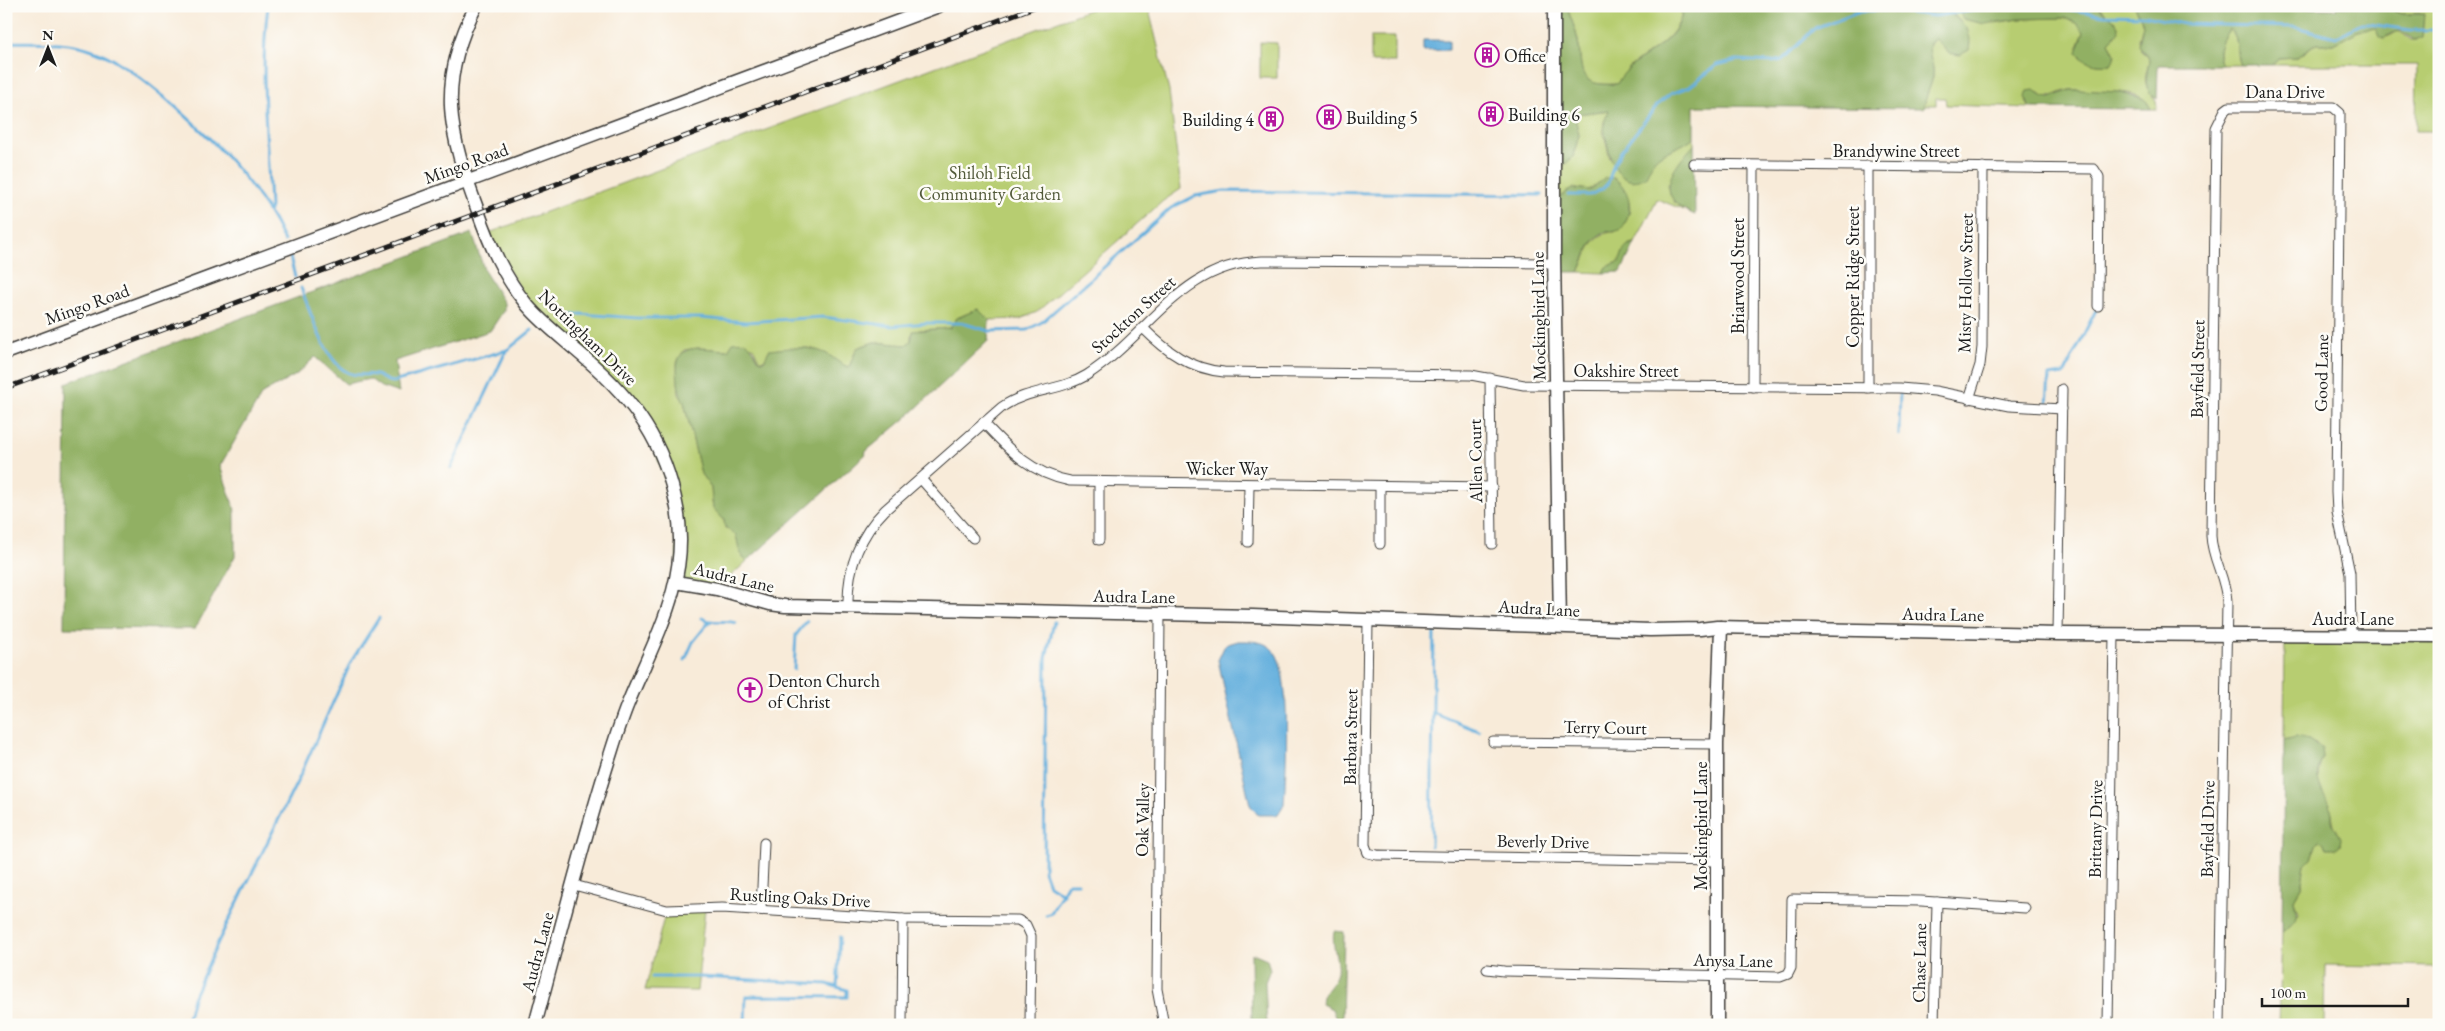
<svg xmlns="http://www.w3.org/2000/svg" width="2445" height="1031" font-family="'EB Garamond',serif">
<rect width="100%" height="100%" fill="#fdfcf7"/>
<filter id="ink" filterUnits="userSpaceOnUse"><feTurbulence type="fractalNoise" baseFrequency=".02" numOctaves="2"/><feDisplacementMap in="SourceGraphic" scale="10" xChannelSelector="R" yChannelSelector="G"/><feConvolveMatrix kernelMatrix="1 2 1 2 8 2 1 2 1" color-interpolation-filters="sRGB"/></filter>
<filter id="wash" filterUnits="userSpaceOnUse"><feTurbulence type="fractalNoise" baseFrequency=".0096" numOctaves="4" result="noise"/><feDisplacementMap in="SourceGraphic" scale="20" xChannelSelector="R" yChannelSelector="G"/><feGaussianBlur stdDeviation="1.12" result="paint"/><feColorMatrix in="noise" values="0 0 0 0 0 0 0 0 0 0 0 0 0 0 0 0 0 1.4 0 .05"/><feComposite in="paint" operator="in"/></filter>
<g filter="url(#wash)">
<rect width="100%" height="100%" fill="#f8ebd9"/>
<g fill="#b7cd71" stroke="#6a7446">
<path d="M1099 6H1148L1169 91 1181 189 1163 201 1037 312 1020 319 989 320 978 309 957 318 950 328 919 330 911 335V341L906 345 874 342 857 348 849 367C824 360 824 344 791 349 786 350 779 348 775 350 769 353 767 360 760 361L753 347H732L728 350 698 348 684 350 677 362 679 394 684 402 701 474 711 488 712 503 724 520 725 528 736 535 742 557 747 561 717 589 676 582 677 510 643 420 538 317 486 234Z"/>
<path d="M1567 6H1682C1683 36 1651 50 1631 66 1626 71 1621 78 1617 84 1573 87 1584 72 1578 41 1576 29 1570 18 1567 6Z"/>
<path d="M1928 6H1961L1959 8 1968 20 1995 23 2018 19 2064 18 2077 23 2084 32 2078 47 2080 57C2089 64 2100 65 2111 64L2115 55 2109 42 2116 35 2112 18 2097 6H2135L2143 24 2139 40 2141 50 2149 60C2148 68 2144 75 2146 84 2149 95 2157 97 2157 109H2151C2142 87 2111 93 2092 92 2084 91 2076 89 2069 90 2059 92 2053 98 2043 97L2039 92 2026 102 2030 108 1946 105 1945 98H1936V105H1926L1924 108C1925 96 1931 87 1933 76 1935 65 1927 55 1930 43L1936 39 1942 44 1970 45 1967 28C1963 25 1950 10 1947 9 1941 5 1934 9 1928 6Z"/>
<path d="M2392 6H2439V131H2416L2417 65H2272L2278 58 2297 57 2317 44H2334L2358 31 2376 28 2382 38C2402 34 2392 25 2411 40H2416L2420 13 2401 14 2394 11Z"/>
<path d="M2230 29C2241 39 2234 53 2240 65H2222C2215 52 2221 39 2230 29Z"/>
<rect x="1371" y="37" width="24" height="25"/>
<polygon points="1260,42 1277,43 1277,78 1260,78"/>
<path d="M1610 110 1604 122 1603 130 1610 159 1650 163C1663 150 1680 148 1694 137V145L1668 185 1674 202 1682 206 1684 210 1657 199 1635 243 1629 244 1619 262 1606 267 1603 273 1579 272C1588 254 1591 232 1615 232 1642 206 1628 198 1605 178L1589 190 1574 188 1554 204V169L1561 168 1573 157 1579 135 1576 122 1577 114Z"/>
<path d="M2285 635 2439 636V967L2325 965 2324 1025H2279L2282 932 2291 925 2298 913 2294 899 2301 887 2305 864 2311 858 2315 845 2319 841 2324 842 2327 849 2338 832C2331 824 2334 819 2331 810 2329 804 2325 801 2323 796 2317 785 2316 769 2323 758L2316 744 2296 738 2284 740Z"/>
<polygon points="705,909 697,991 645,990 666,910"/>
</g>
<g fill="#91b063" stroke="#566640">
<path d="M1554 6H1567C1570 18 1576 29 1578 41 1583 71 1576 87 1617 84 1631 54 1684 46 1682 6L1944 7 1967 28 1970 39 1969 50 1960 55 1948 53 1936 39 1930 43C1927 55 1935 65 1933 76 1931 87 1925 96 1924 108L1694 106V137C1672 155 1656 146 1646 177 1623 190 1612 166 1608 147 1607 140 1603 132 1604 124 1604 119 1608 115 1609 110L1577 114 1576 122 1579 135 1573 157 1561 168 1554 169Z"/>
<path d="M1961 6H2097C2105 15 2118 18 2119 31L2109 42C2112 51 2118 54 2111 64 2098 65 2084 64 2077 52L2084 32 2077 23 2064 18 2018 19 1985 24 1963 19 1959 11Z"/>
<path d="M2135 6 2336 9V6H2392L2394 11 2401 14H2424L2422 37 2414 40 2401 31 2395 32 2384 38 2379 36 2376 28 2358 31 2334 44H2317L2297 57 2278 58 2272 65H2240C2234 54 2241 38 2230 29 2221 39 2215 51 2222 65H2158L2157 99C2141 89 2147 75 2149 60L2139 45 2143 24Z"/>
<polygon points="2034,90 2043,97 2050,98 2070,90 2079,90 2120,92 2145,99 2151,109 2030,108 2025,97 2028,91"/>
<path d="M1694 145 1695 215C1653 197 1669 172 1694 145Z"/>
<path d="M1605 178H1614C1632 191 1633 211 1622 229 1616 232 1612 231 1606 232 1590 236 1585 259 1579 272H1554V204C1568 189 1570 187 1590 190Z"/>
<polygon points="472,233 485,272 504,303 504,310 490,331 395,361 399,393 381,387 370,379 346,384 315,357 296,375 262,394 220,466 235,510 235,556 195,629 64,628 66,383"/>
<path d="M1635 243 1621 272 1603 273 1606 267 1619 262C1624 252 1622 245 1635 243Z"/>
<path d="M978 309 989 320 988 341 906 418 865 452 866 454 747 561 742 557 739 549 736 535 725 527 724 520 713 508 711 488 701 474 684 402C678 392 678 382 677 371 676 339 706 350 728 350L733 342C751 339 751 349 760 361H764L769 350C788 348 807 345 825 353 834 357 840 365 849 367L857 348 874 342 906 345 911 341 913 331 950 328 957 318Z"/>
<path d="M2296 737 2309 740 2322 750 2323 758C2310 777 2324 792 2331 809 2333 814 2331 820 2333 825 2335 829 2339 833 2341 838L2340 845 2335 849H2327L2324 842 2319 841 2315 845 2311 858 2305 864 2301 887 2294 899C2297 918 2300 919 2282 932L2284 740Z"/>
<path d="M1334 931 1344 932 1342 1024H1338L1332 1009 1322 1004C1321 990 1335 985 1337 972 1339 958 1331 946 1334 931Z"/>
<polygon points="1255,954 1267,959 1270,970 1265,982 1267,1025 1252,1025 1251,955"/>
</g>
<g fill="#64afdd" stroke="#40667c">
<polygon points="1423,40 1449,40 1449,50 1423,51"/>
<path d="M1238 641C1251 641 1265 640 1274 651 1292 672 1286 774 1284 804L1282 809 1277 815H1258L1250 805 1218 660 1225 645Z"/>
</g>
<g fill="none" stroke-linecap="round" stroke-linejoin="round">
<g stroke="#64afdd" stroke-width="3">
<path d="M268 6C259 74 268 142 270 210"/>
<polyline points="2048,6 2104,15 2145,16 2184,24 2295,27 2336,37 2361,24 2369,24 2410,30 2439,30"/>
<path d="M6 42C33 43 64 40 90 49 116 57 142 79 163 96 212 138 257 182 284 241"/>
<polyline points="1568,195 1590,195 1602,189 1608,183 1614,164 1620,153 1658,104 1672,93 1689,87 1717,65 1737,60 1772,62 1782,60 1815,28 1860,11 1887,10 1935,16 2004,6"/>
<polyline points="290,257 295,277"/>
<path d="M301 288C310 310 325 363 349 373 358 377 367 373 376 375 382 377 386 382 393 382L507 350"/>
<polyline points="564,317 580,314 638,318 700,318 746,322 823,317 892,326 927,323 962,323 989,331 1027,330 1042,322 1171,208 1195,196 1224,191 1542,195"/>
<polyline points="2047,406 2049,376 2064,374 2098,306"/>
<polyline points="1899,435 1900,389"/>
<polyline points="451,468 506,351 532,330"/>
<path d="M702 618C713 625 724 619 736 623"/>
<polyline points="1054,622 1046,658 1044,871 1049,885 1063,894"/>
<polyline points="685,660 693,642 709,622"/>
<polyline points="794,669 796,635 807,621"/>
<polyline points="1433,713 1479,731"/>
<polyline points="1431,846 1434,632"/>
<polyline points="1046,915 1051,913 1068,883 1078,883"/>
<polyline points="652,977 700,977 827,984 847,990 847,997 746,996 745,1025"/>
<polyline points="837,987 840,937"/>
<polyline points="186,1025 193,998 220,938 299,778 352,660 379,618"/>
</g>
</g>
</g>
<g filter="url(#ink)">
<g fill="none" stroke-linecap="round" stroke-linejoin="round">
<g stroke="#3d3b38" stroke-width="11">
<g id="street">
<polyline points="1694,164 2094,169 2099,177 2098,306"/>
<path d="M1143 328C1166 351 1190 369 1224 372L1471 375 1524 385 1900 388 1935 391 2009 406 2062 409"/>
<polyline points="1490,378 1492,544"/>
<polyline points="1753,387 1754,166"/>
<polyline points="1868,388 1868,166"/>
<polyline points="1969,399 1980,365 1982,347 1983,167"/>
<path d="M983 422C1009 450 1032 474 1070 481L1492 487"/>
<polyline points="921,479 973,538"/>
<polyline points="1099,540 1099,483"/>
<polyline points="1248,542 1249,485"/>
<polyline points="1380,544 1380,486"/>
<path d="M848 607C847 570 858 537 885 510L1002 407C1028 389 1061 391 1087 375 1149 336 1180 264 1262 261L1554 263"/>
<polyline points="1160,614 1157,989 1164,1025"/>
<polyline points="1368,621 1365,845 1368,853 1377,855 1717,861"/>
<polyline points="2058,634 2062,389"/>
<polyline points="1493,742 1717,744"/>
<polyline points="574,885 667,910 722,908 903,919 1018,920 1026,925 1031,936 1030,1025"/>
<polyline points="761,909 764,843"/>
<polyline points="1487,969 1504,971 1780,977 1788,974 1791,968 1792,899 1921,901 2025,908"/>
<polyline points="902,1025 903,919"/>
<polyline points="1934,1025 1937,902"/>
<polyline points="2108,1025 2114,634"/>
<path d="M2220 1025 2227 602C2226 578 2212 559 2211 536L2216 128 2225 110 2229 107H2333L2340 113 2336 492 2337 512 2350 573 2351 635"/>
</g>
</g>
<g stroke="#3d3b38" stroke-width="15">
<g id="secondary">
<path d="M476 6C436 83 449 134 478 211 490 245 504 277 527 305 544 325 566 341 585 358 635 401 665 443 677 508 691 579 655 638 629 701 621 720 615 740 609 759 581 847 559 936 535 1025"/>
<polyline points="1554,6 1554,254 1560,625"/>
<polyline points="6,353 939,6"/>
<polyline points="676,582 717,589 770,604 785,606 1253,616 1650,630 1700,629 1717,627 2058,634 2439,636"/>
<polyline points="1717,1025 1717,744 1721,627"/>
</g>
</g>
<use href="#street" stroke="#fff" stroke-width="9"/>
<use href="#secondary" stroke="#fff" stroke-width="12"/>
<g stroke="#1c1c1c" stroke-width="5">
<polyline id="rail" points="6,388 1037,6"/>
</g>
<use href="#rail" stroke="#fdfcf7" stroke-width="3" stroke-dasharray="9" stroke-linecap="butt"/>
</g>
</g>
<defs>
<g id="building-ring" transform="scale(1.25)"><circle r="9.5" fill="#fdfcf7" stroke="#b5179e" stroke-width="1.5"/><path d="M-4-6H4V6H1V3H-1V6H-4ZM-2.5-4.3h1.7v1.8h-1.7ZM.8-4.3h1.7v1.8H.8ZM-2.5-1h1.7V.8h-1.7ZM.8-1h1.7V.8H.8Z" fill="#b5179e"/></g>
<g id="church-ring" transform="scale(1.25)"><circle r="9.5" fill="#fdfcf7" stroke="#b5179e" stroke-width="1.5"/><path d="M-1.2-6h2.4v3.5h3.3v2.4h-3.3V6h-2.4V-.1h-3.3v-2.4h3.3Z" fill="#b5179e"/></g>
</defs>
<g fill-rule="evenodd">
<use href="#building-ring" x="1487" y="55"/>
<use href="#building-ring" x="1491" y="114"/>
<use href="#building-ring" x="1329" y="117"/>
<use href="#building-ring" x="1271" y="119"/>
<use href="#church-ring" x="750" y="690"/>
</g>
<g text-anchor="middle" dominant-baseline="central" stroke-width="5" stroke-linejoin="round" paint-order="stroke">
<g font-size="18" fill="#1c1c1c" stroke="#fdfcf7" text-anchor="start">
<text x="1504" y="55">Office</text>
<text x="1508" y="114">Building 6</text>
<text x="1346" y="117">Building 5</text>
<text x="1254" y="119" text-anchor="end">Building 4</text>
<text x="768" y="680">Denton Church<tspan x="768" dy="21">of Christ</tspan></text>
</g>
<g font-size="18" fill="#1c1c1c" stroke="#fdfcf7">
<text x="2285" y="91">Dana Drive</text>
<text x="1896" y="150">Brandywine Street</text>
<text transform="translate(466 163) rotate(-20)">Mingo Road</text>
<text transform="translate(1737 276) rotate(-90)">Briarwood Street</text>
<text transform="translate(1852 277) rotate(-90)">Copper Ridge Street</text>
<text transform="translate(1965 283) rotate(-89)">Misty Hollow Street</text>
<text transform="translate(87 304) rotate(-20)">Mingo Road</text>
<text transform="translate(1133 314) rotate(-42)">Stockton Street</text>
<text transform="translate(1538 316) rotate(-91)">Mockingbird Lane</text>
<text transform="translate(588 337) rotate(44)">Nottingham Drive</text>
<text transform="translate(2197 369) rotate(-89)">Bayfield Street</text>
<text x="1626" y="370">Oakshire Street</text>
<text transform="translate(2321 373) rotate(-89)">Good Lane</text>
<text transform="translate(1475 461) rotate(-91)">Allen Court</text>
<text x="1227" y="468">Wicker Way</text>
<text transform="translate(734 577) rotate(13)">Audra Lane</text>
<text transform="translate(1134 596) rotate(1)">Audra Lane</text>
<text transform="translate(1539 608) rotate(3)">Audra Lane</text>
<text transform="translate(1943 614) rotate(1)">Audra Lane</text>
<text x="2353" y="618">Audra Lane</text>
<text transform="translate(1605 727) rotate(1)">Terry Court</text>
<text transform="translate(1350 737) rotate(-89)">Barbara Street</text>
<text transform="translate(1142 820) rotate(-89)">Oak Valley</text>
<text transform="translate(1700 826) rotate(-90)">Mockingbird Lane</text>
<text transform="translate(2095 829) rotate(-89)">Brittany Drive</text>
<text transform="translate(2207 829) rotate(-89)">Bayfield Drive</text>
<text transform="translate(1543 841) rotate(1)">Beverly Drive</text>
<text transform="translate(800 897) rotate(3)">Rustling Oaks Drive</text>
<text transform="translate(537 952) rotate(-75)">Audra Lane</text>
<text transform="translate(1733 960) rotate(1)">Anysa Lane</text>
<text transform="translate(1919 963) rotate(-89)">Chase Lane</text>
</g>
<g font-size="18" fill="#525a3a" stroke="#fdfcf7">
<text x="990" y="172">Shiloh Field<tspan x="990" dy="21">Community Garden</tspan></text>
</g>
</g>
<rect width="2445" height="1031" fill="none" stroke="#fdfcf7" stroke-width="25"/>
<g transform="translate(48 48)" stroke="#fdfcf7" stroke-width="4" paint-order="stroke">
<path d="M0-4L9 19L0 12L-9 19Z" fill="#1c1c1c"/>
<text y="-8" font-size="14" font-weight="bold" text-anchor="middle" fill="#1c1c1c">N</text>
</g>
<path d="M2262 998v8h146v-8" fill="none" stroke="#1c1c1c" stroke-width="2.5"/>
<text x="2270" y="998" font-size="15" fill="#1c1c1c" stroke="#fdfcf7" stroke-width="4" paint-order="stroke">100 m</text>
</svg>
